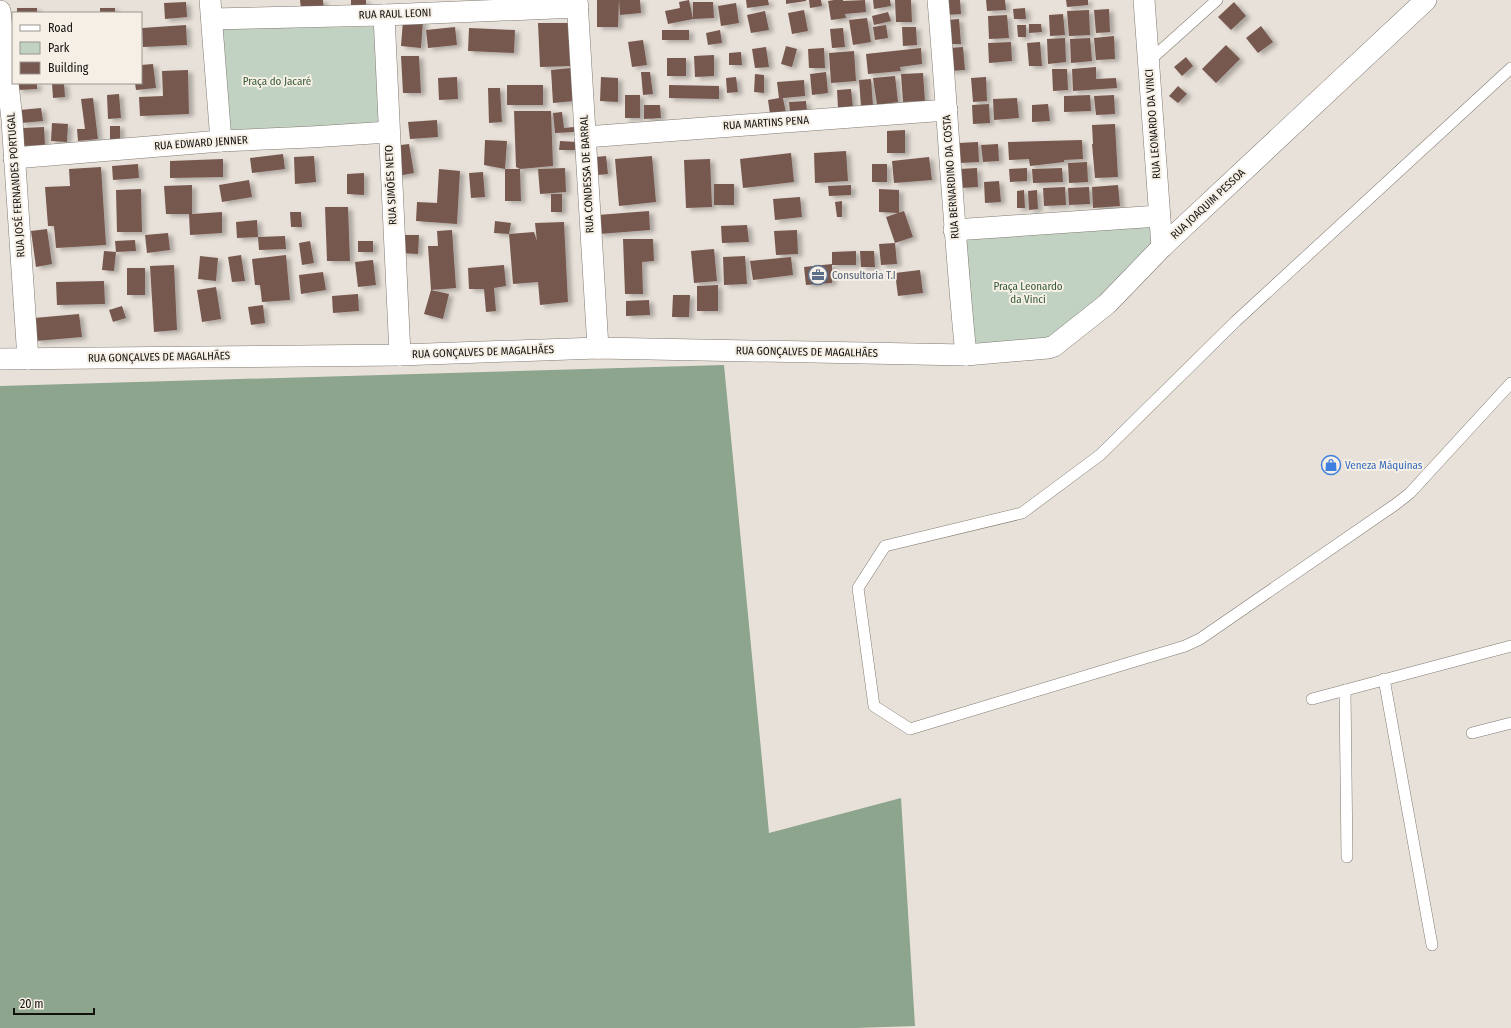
<svg xmlns="http://www.w3.org/2000/svg" width="1511" height="1028" font-family="'Fira Sans Condensed',sans-serif">
<defs>
<filter id="shadow"><feDropShadow dx="4.5" dy="2.5" stdDeviation="2" flood-color="#0004"/></filter>
</defs>
<rect width="100%" height="100%" fill="#e8e1d9"/>
<g fill="#c2d2c2">
<polygon points="374,27 379,130 223,136 222,28"/>
<polygon points="1159,216 1162,263 1105,311 1053,357 972,354 953,236"/>
</g>
<polygon fill="#8da48d" points="724,365 769,833 901,798 915,1026 855,1028 0,1028 0,386"/>
<g fill="#775850" filter="url(#shadow)">
<polygon points="300,0 323,0 324,13 301,9"/>
<rect x="351" y="0" width="15" height="7"/>
<polygon points="597,0 619,0 618,27 597,27"/>
<polygon points="619,0 640,0 641,13 620,15"/>
<polygon points="689,0 693,19 668,24 665,11 680,8 679,2"/>
<polygon points="746,0 768,0 769,5 747,8"/>
<polygon points="786,0 806,0 806,1 786,4"/>
<polygon points="809,0 821,0 822,6 810,8"/>
<polygon points="834,0 843,0 843,1 865,0 866,12 845,14 846,18 831,20 828,1"/>
<polygon points="873,0 890,0 891,6 874,9"/>
<polygon points="895,0 911,0 912,22 896,22"/>
<polygon points="944,0 960,0 961,14 945,15"/>
<polygon points="986,0 1005,0 1006,10 987,11"/>
<polygon points="1066,0 1088,0 1088,5 1067,7"/>
<polygon points="186,2 187,17 165,19 164,3"/>
<polygon points="693,2 713,2 714,18 693,19"/>
<polygon points="1234,2 1246,16 1231,30 1218,17"/>
<polygon points="736,3 739,23 721,26 718,6"/>
<rect x="17" y="8" width="20" height="5"/>
<rect x="100" y="8" width="15" height="5"/>
<polygon points="1025,8 1026,19 1014,19 1013,9"/>
<polygon points="1109,9 1110,32 1096,33 1094,10"/>
<polygon points="804,10 808,31 792,34 788,13"/>
<polygon points="1089,10 1090,35 1069,36 1067,11"/>
<polygon points="765,11 769,30 751,33 747,15"/>
<polygon points="888,12 891,21 874,25 872,16"/>
<polygon points="1063,14 1065,35 1050,36 1049,15"/>
<polygon points="1007,15 1009,38 989,39 988,16"/>
<polygon points="867,18 871,42 853,45 849,20"/>
<polygon points="959,19 961,44 948,44 947,20"/>
<polygon points="403,20 423,21 421,48 401,46"/>
<polygon points="538,23 569,23 570,66 540,67"/>
<polygon points="1029,24 1041,24 1042,32 1029,33"/>
<polygon points="186,25 187,45 143,47 142,28"/>
<polygon points="886,25 888,38 875,40 873,27"/>
<polygon points="1017,25 1026,25 1026,37 1018,37"/>
<polygon points="1261,26 1273,42 1258,53 1246,38"/>
<polygon points="455,27 457,45 428,48 426,30"/>
<polygon points="902,27 916,27 917,45 903,46"/>
<polygon points="469,28 515,30 514,53 468,51"/>
<polygon points="843,28 845,47 832,48 830,29"/>
<rect x="662" y="30" width="27" height="10"/>
<polygon points="720,30 722,43 708,45 706,33"/>
<polygon points="1114,36 1115,59 1096,60 1094,38"/>
<polygon points="1065,38 1066,62 1048,64 1047,39"/>
<polygon points="1090,38 1092,61 1071,63 1070,39"/>
<polygon points="643,40 647,65 632,67 628,42"/>
<polygon points="1011,42 1012,61 989,63 988,43"/>
<polygon points="1040,42 1042,66 1029,66 1027,43"/>
<polygon points="1226,45 1240,59 1216,83 1202,69"/>
<polygon points="786,46 797,49 792,67 781,64"/>
<polygon points="766,47 769,67 755,68 752,49"/>
<polygon points="963,47 965,70 949,71 948,48"/>
<polygon points="824,48 825,68 809,68 808,49"/>
<polygon points="921,48 922,64 900,67 901,71 868,74 866,54"/>
<polygon points="854,51 856,81 831,83 829,53"/>
<polygon points="741,52 742,65 729,65 729,53"/>
<polygon points="714,55 714,76 695,77 694,56"/>
<polygon points="401,56 419,56 421,93 403,93"/>
<polygon points="1186,57 1193,66 1182,76 1174,67"/>
<rect x="667" y="58" width="19" height="18"/>
<polygon points="153,64 156,88 136,90 135,83 141,83 141,65"/>
<polygon points="1096,67 1096,79 1116,78 1117,88 1073,91 1072,69"/>
<polygon points="571,68 574,101 553,103 551,70"/>
<polygon points="1052,69 1067,69 1068,90 1053,91"/>
<polygon points="188,70 189,114 140,116 139,97 163,96 162,71"/>
<polygon points="641,72 650,72 653,94 643,95"/>
<polygon points="826,72 828,93 812,95 810,74"/>
<polygon points="923,73 925,101 903,102 901,74"/>
<polygon points="755,74 764,75 764,93 754,92"/>
<polygon points="895,76 898,102 877,105 873,78"/>
<polygon points="457,77 458,99 439,100 438,78"/>
<polygon points="601,77 618,78 618,102 600,101"/>
<polygon points="736,77 738,92 727,93 726,78"/>
<polygon points="986,77 987,101 973,102 971,78"/>
<polygon points="871,79 873,106 861,107 859,80"/>
<polygon points="804,80 805,96 783,98 787,118 771,121 768,100 779,98 777,82"/>
<polygon points="17,83 37,83 37,89 18,90"/>
<polygon points="52,83 64,83 65,97 53,98"/>
<rect x="507" y="85" width="36" height="20"/>
<polygon points="669,85 719,86 719,99 669,98"/>
<polygon points="1178,86 1187,94 1178,103 1169,96"/>
<polygon points="488,88 500,88 502,122 489,123"/>
<polygon points="851,89 853,107 838,108 837,90"/>
<polygon points="119,94 121,118 108,119 107,95"/>
<rect x="625" y="95" width="15" height="23"/>
<polygon points="1090,95 1091,111 1064,112 1064,96"/>
<polygon points="1114,95 1115,114 1096,115 1094,96"/>
<polygon points="93,98 98,139 78,141 77,129 85,129 81,99"/>
<polygon points="1017,98 1019,118 994,120 993,99"/>
<polygon points="806,101 807,112 790,113 789,102"/>
<polygon points="989,104 990,123 973,124 972,105"/>
<polygon points="1048,104 1050,121 1032,122 1032,105"/>
<polygon points="644,105 660,105 661,118 644,119"/>
<polygon points="41,108 43,121 21,123 20,110"/>
<polygon points="514,111 551,111 553,166 520,169 516,167"/>
<polygon points="562,112 564,128 574,127 574,132 555,133 553,113"/>
<polygon points="437,120 438,137 410,139 408,122"/>
<polygon points="52,123 68,124 67,142 51,141"/>
<polygon points="1115,124 1118,177 1095,178 1092,144 1093,144 1092,125"/>
<rect x="110" y="126" width="10" height="14"/>
<polygon points="44,127 45,145 23,146 22,128"/>
<polygon points="905,130 905,153 887,153 887,131"/>
<polygon points="485,140 507,141 505,169 520,169 521,201 505,201 505,169 484,165"/>
<polygon points="1082,140 1083,159 1064,160 1064,162 1030,166 1029,159 1009,160 1008,142"/>
<polygon points="560,141 577,142 576,150 559,150"/>
<polygon points="978,142 979,162 959,163 958,143"/>
<polygon points="409,144 414,173 397,176 393,146"/>
<polygon points="998,144 999,161 983,162 981,145"/>
<polygon points="846,151 848,181 815,183 814,153"/>
<polygon points="791,153 794,182 743,188 740,159"/>
<polygon points="283,154 285,169 252,173 250,158"/>
<polygon points="314,156 316,182 295,184 294,157"/>
<polygon points="606,156 608,174 598,175 596,157"/>
<polygon points="652,156 656,202 619,206 615,159"/>
<polygon points="929,157 932,180 894,183 892,161"/>
<polygon points="223,159 223,177 170,178 170,161"/>
<polygon points="710,159 712,207 686,208 684,160"/>
<polygon points="1087,162 1088,182 1069,183 1068,163"/>
<polygon points="138,164 139,178 113,180 112,166"/>
<rect x="872" y="164" width="15" height="18"/>
<polygon points="101,167 106,245 56,248 54,226 48,226 45,187 70,186 69,169"/>
<polygon points="565,168 566,192 540,194 538,169"/>
<polygon points="977,168 978,187 960,188 959,169"/>
<polygon points="1027,168 1027,181 1010,182 1009,169"/>
<polygon points="1062,168 1063,182 1033,183 1032,169"/>
<polygon points="439,169 460,171 457,224 416,221 417,202 437,203"/>
<polygon points="483,172 485,197 471,198 469,173"/>
<polygon points="364,173 364,195 347,194 347,174"/>
<polygon points="249,180 252,197 222,202 219,185"/>
<polygon points="999,181 1001,202 985,203 984,182"/>
<rect x="714" y="184" width="20" height="21"/>
<polygon points="192,185 192,214 222,212 222,233 190,235 189,214 166,214 164,186"/>
<polygon points="851,185 851,195 829,196 828,186"/>
<polygon points="1118,185 1120,206 1093,208 1092,187"/>
<polygon points="1065,187 1066,205 1044,206 1043,188"/>
<polygon points="1089,187 1090,204 1069,205 1068,188"/>
<polygon points="141,189 142,232 117,232 116,190"/>
<polygon points="879,189 899,190 899,213 879,212"/>
<polygon points="1024,190 1025,208 1017,208 1017,191"/>
<polygon points="1037,190 1038,209 1029,210 1028,191"/>
<rect x="551" y="194" width="11" height="18"/>
<polygon points="800,197 802,217 775,220 773,199"/>
<polygon points="842,201 842,217 837,217 835,202"/>
<polygon points="325,207 348,207 350,261 327,261"/>
<polygon points="649,211 650,230 599,234 598,215"/>
<polygon points="904,211 913,237 895,243 886,217"/>
<polygon points="290,212 301,212 302,227 291,227"/>
<polygon points="257,220 258,237 285,236 286,249 259,250 258,237 237,238 236,222"/>
<polygon points="495,221 511,223 509,234 494,233"/>
<polygon points="564,222 568,302 540,305 538,282 513,284 509,234 534,232 537,241 535,223"/>
<polygon points="747,225 749,242 722,243 721,226"/>
<polygon points="47,229 52,264 36,267 31,231"/>
<polygon points="452,230 456,288 431,290 449,294 443,319 424,314 431,290 428,246 438,246 437,231"/>
<polygon points="797,230 798,254 776,255 774,231"/>
<polygon points="168,233 170,250 147,253 145,235"/>
<polygon points="402,235 419,235 418,254 401,253"/>
<polygon points="623,239 653,239 654,261 642,262 643,294 625,294"/>
<polygon points="135,240 136,251 116,252 114,271 102,270 104,251 116,252 115,241"/>
<polygon points="310,241 314,263 302,265 299,243"/>
<rect x="358" y="241" width="15" height="11"/>
<polygon points="895,243 897,264 881,265 879,244"/>
<polygon points="714,249 717,281 694,283 691,251"/>
<polygon points="856,251 856,265 832,265 832,252"/>
<polygon points="860,251 874,251 875,267 861,267"/>
<polygon points="241,255 245,281 232,282 228,257"/>
<polygon points="286,255 290,300 262,302 260,285 255,285 252,259"/>
<polygon points="200,256 218,258 216,281 198,279"/>
<polygon points="745,256 747,284 724,285 723,257"/>
<polygon points="791,257 793,275 753,280 750,261"/>
<polygon points="373,260 376,285 358,287 355,262"/>
<polygon points="832,264 832,283 806,285 804,267"/>
<polygon points="174,265 177,330 154,332 150,266"/>
<polygon points="504,265 506,286 494,288 496,311 486,312 484,289 469,289 468,268"/>
<rect x="127" y="268" width="18" height="27"/>
<polygon points="920,270 923,293 898,296 895,273"/>
<polygon points="323,272 326,290 301,294 299,275"/>
<polygon points="104,281 105,304 57,305 56,282"/>
<polygon points="718,285 718,311 697,311 697,286"/>
<polygon points="216,287 221,319 202,322 197,290"/>
<polygon points="358,294 359,311 333,313 332,296"/>
<polygon points="673,295 690,295 689,317 672,317"/>
<polygon points="649,300 650,315 626,316 626,301"/>
<polygon points="263,305 265,323 251,325 248,307"/>
<polygon points="122,306 126,318 113,322 109,310"/>
<polygon points="79,314 82,337 36,341 34,318"/>
</g>
<g fill="none" stroke-linecap="round" stroke-linejoin="round">
<g stroke="#807a72" stroke-width="12">
<g id="lane">
<polyline points="1149,61 1217,0"/>
<polyline points="1511,68 1236,321 1100,455 1022,513 885,546 858,588 874,706 910,729 1185,646 1200,639 1396,504 1410,493 1511,383"/>
<polyline points="1384,679 1432,945"/>
<polyline points="1345,690 1347,857"/>
<polyline points="1312,699 1511,646"/>
<polyline points="1472,733 1511,723"/>
</g>
</g>
<g stroke="#807a72" stroke-width="22">
<g id="street">
<polyline points="210,0 221,141"/>
<polyline points="577,0 598,348"/>
<path d="M938 0C948 118 954 237 966 355"/>
<polyline points="1144,0 1162,247"/>
<polyline points="0,11 12,120 28,359"/>
<polyline points="384,15 400,355"/>
<polyline points="212,19 384,15 578,7"/>
<polyline points="585,137 947,110"/>
<polyline points="14,158 221,141 311,137 389,132"/>
<polyline points="954,230 1159,216"/>
<polyline points="0,359 400,355 598,348 966,355 1048,348 1054,346 1107,304 1162,247 1426,0"/>
</g>
</g>
<use href="#lane" stroke="#fff" stroke-width="11"/>
<use href="#street" stroke="#fff" stroke-width="21"/>
</g>
<defs>
<g id="office-ring" transform="scale(1)"><circle r="9.5" fill="#f5efe6" stroke="#5c6f8a" stroke-width="1.5"/><path d="M-6-3h4V-5.5h4V-3h4V5H-6ZM-1-4.5V-3h2v-1.5ZM-6 0V1H6V0Z" fill="#5c6f8a"/></g>
<g id="shop-ring" transform="scale(1)"><circle r="9.5" fill="#f5efe6" stroke="#3f7fe0" stroke-width="1.5"/><path d="M-5-2.5h2.3a2.7 3.5 0 0 1 5.4 0H5L5.5 6h-11ZM-1.5-2.5h3a1.5 2.3 0 0 0-3 0Z" fill="#3f7fe0"/></g>
</defs>
<g fill-rule="evenodd">
<use href="#office-ring" x="818" y="275"/>
<use href="#shop-ring" x="1331" y="465"/>
</g>
<g text-anchor="middle" dominant-baseline="central" stroke-width="4" stroke-linejoin="round" paint-order="stroke">
<g font-size="11" fill="#13110e" stroke="#f5efe6">
<text transform="translate(395 14) rotate(-2)">RUA RAUL LEONI</text>
<text transform="translate(766 123) rotate(-4)">RUA MARTINS PENA</text>
<text transform="translate(1153 124) rotate(-94)">RUA LEONARDO DA VINCI</text>
<text transform="translate(201 143) rotate(-4)">RUA EDWARD JENNER</text>
<text transform="translate(587 174) rotate(-93)">RUA CONDESSA DE BARRAL</text>
<text transform="translate(951 177) rotate(-94)">RUA BERNARDINO DA COSTA</text>
<text transform="translate(16 185) rotate(-94)">RUA JOSÉ FERNANDES PORTUGAL</text>
<text transform="translate(391 185) rotate(-93)">RUA SIMÕES NETO</text>
<text transform="translate(1208 204) rotate(-43)">RUA JOAQUIM PESSOA</text>
<text transform="translate(483 352) rotate(-2)">RUA GONÇALVES DE MAGALHÃES</text>
<text transform="translate(807 352) rotate(1)">RUA GONÇALVES DE MAGALHÃES</text>
<text transform="translate(159 357) rotate(-1)">RUA GONÇALVES DE MAGALHÃES</text>
</g>
<g font-size="11" fill="#365b37" stroke="#f5efe6">
<text x="277" y="81">Praça do Jacaré</text>
<text x="1028" y="286">Praça Leonardo<tspan x="1028" dy="13">da Vinci</tspan></text>
</g>
<g font-size="11" fill="#4e5e75" stroke="#f5efe6" text-anchor="start">
<text x="832" y="275">Consultoria T.I</text>
</g>
<g font-size="11" fill="#366cbe" stroke="#f5efe6" text-anchor="start">
<text x="1345" y="465">Veneza Máquinas</text>
</g>
</g>
<rect x="12" y="12" width="130" height="72" fill="#f5efe6" stroke="#9b9690"/>
<rect x="20" y="25" width="20" height="6" fill="#ffffff" stroke="#9b9690"/>
<text x="48" y="32" font-size="12" fill="#13110e">Road</text>
<rect x="20" y="42" width="20" height="12" fill="#c2d2c2" stroke="#9b9690"/>
<text x="48" y="52" font-size="12" fill="#13110e">Park</text>
<rect x="20" y="62" width="20" height="12" fill="#775850" stroke="#9b9690"/>
<text x="48" y="72" font-size="12" fill="#13110e">Building</text>
<path d="M14 1008v6h80v-6" fill="none" stroke="#13110e" stroke-width="2"/>
<text x="20" y="1008" font-size="12" fill="#13110e" stroke="#f5efe6" stroke-width="3" paint-order="stroke">20 m</text>
</svg>
